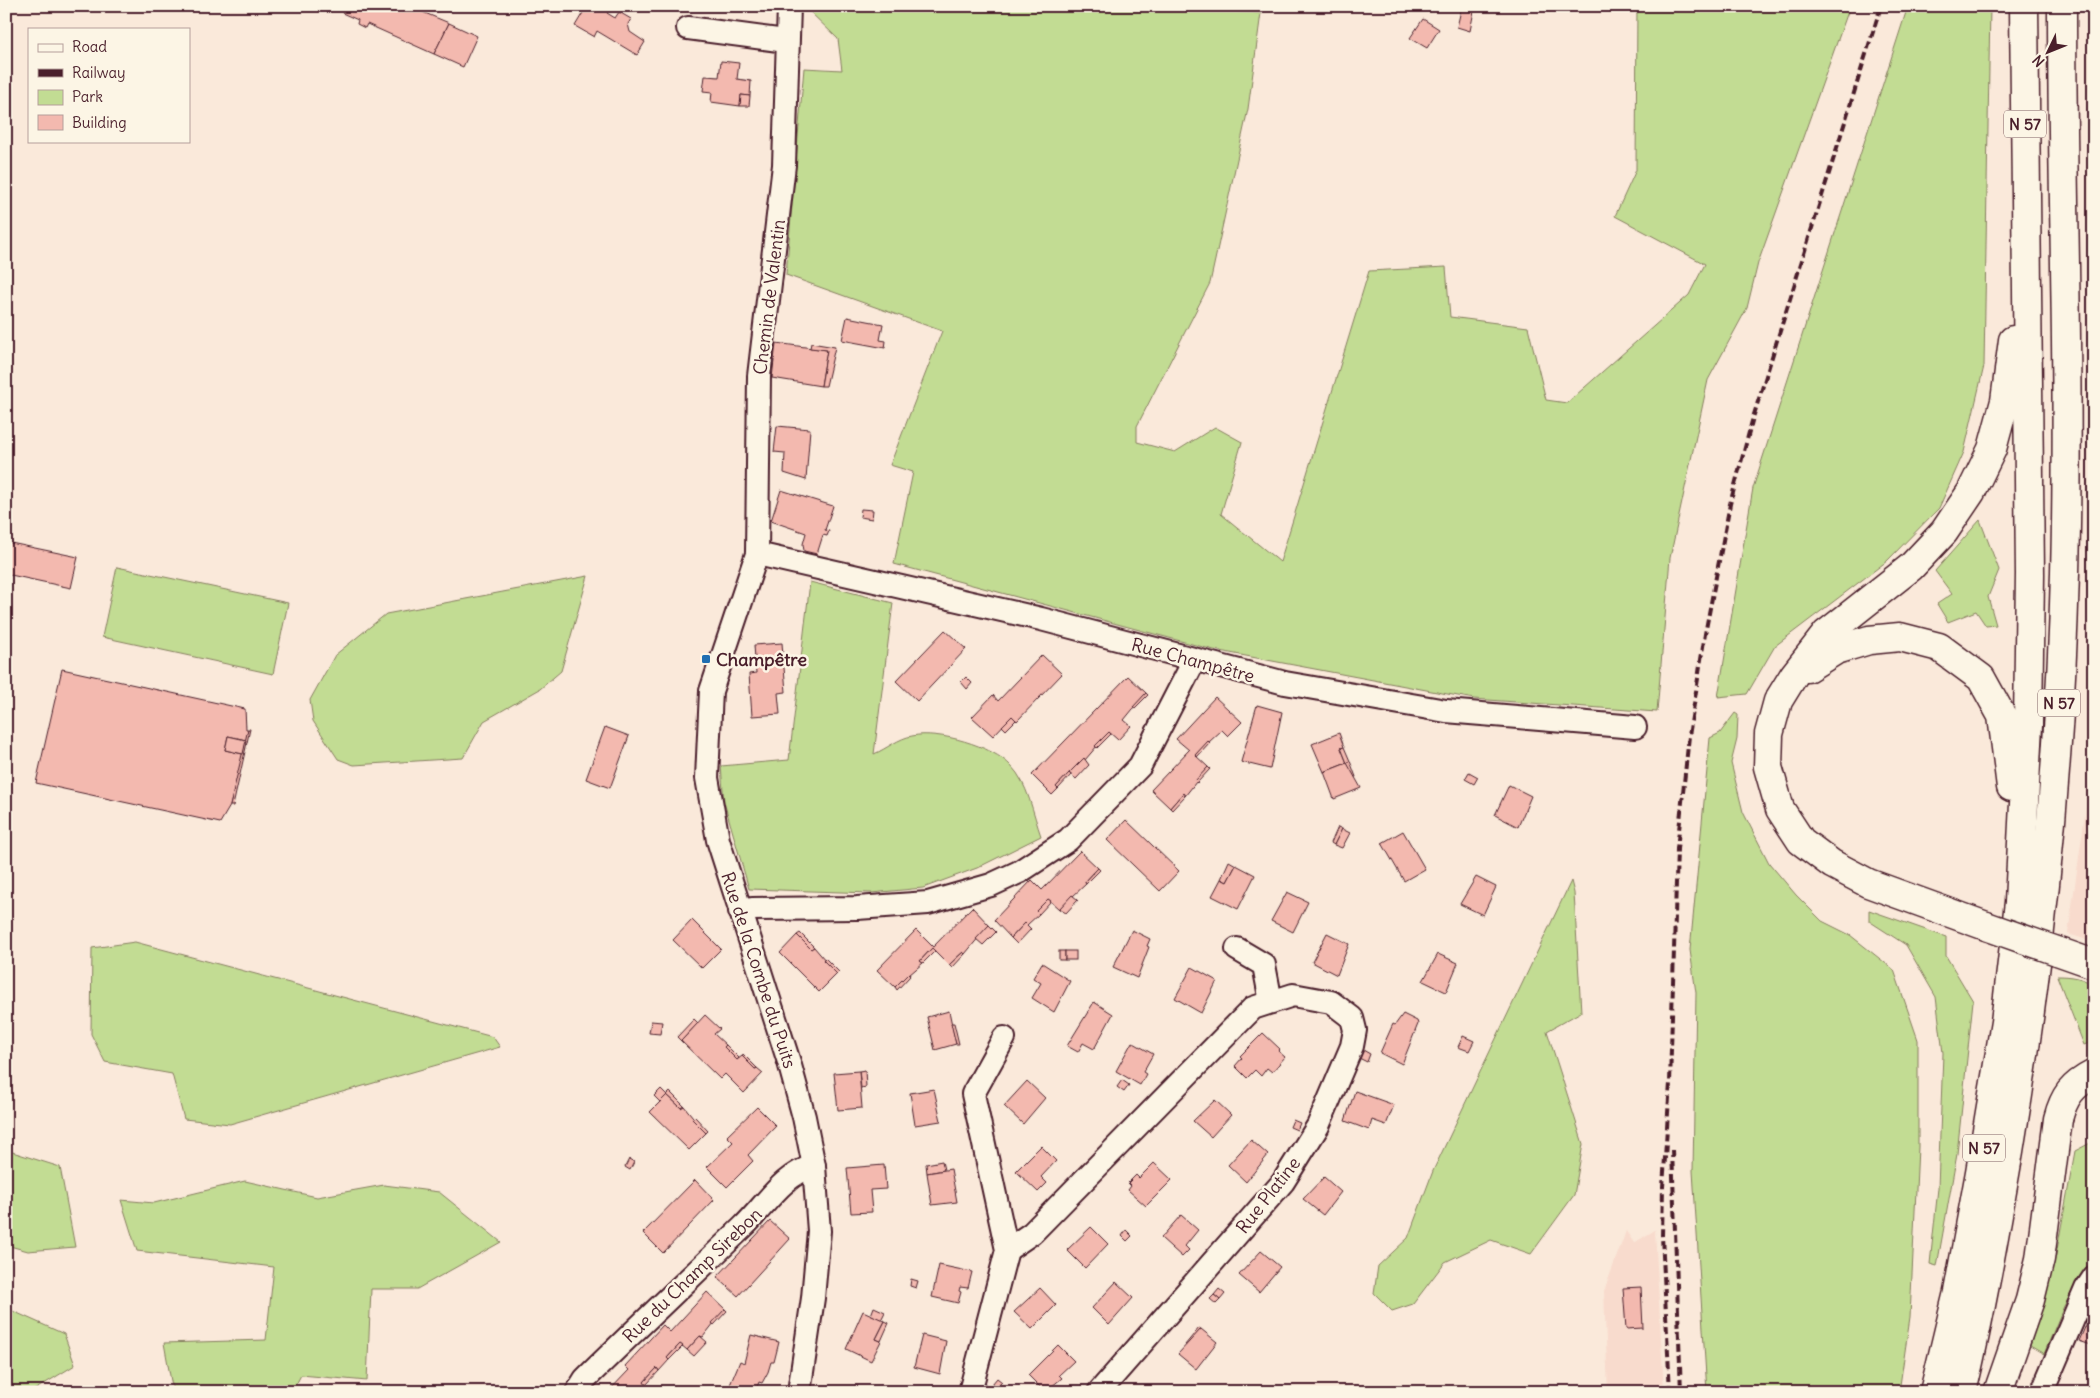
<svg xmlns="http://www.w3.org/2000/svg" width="2100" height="1398" font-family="Delius,sans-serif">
<rect width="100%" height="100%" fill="#fae9da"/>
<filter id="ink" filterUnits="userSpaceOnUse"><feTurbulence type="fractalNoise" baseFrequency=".02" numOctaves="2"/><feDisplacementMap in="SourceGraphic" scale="10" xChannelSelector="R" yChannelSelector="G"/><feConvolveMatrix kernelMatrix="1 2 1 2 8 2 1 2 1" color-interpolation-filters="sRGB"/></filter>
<g filter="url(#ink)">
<g fill="#f8dbcd">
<polygon points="2094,751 2094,942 2068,934"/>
<polygon points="1655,1230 1664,1392 1608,1392 1604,1291 1626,1231 1634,1243"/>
</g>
<g fill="#c2dc93" stroke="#867e5f">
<polygon points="804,6 1142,6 1261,13 1248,109 1210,283 1137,426 1137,442 1175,452 1215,427 1242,442 1221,514 1280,562 1369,271 1446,267 1450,317 1528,327 1546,400 1567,403 1689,295 1705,264 1615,216 1636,170 1637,6 1850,6 1758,263 1747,308 1708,380 1670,558 1657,712 1474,699 1214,650 894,564 913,472 890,465 942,331 786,275 804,68 842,70 838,39"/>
<polygon points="1908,6 1990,6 1984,366 1964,452 1939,508 1887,561 1775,646 1747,694 1718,697 1753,488"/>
<polygon points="1980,520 1999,570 1988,597 1996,625 1986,626 1976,611 1948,622 1937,604 1952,594 1935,571"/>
<polygon points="117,567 288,603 273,674 102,637"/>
<polygon points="588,576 561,671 540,689 484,721 463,758 354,765 338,759 313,721 310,700 335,655 386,614"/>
<path d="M810 582 893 603 874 754C886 749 899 738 912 736 938 730 993 746 1011 766 1028 783 1033 814 1041 836L977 868 923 888 871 893 749 889 724 802 721 766 789 760Z"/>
<polygon points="1735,713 1738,715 1737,739 1731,763 1743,812 1769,863 1796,895 1822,921 1850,935 1894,970 1918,1040 1918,1147 1910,1317 1899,1392 1707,1392 1693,1171 1696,993 1690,950 1710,738 1720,733"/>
<polygon points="1571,881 1574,893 1581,1012 1547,1031 1583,1144 1574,1195 1531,1254 1491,1240 1445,1262 1413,1304 1392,1311 1374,1293 1378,1266 1408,1238 1433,1171"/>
<polygon points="1869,910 1946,937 1946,956 1973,1001 1957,1154 1937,1266 1930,1264 1938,1188 1943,1053 1936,997 1906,945 1869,921"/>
<polygon points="135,942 493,1037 500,1047 230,1124 184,1119 172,1074 105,1062 91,1034 92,948"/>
<path d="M2057 976C2070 976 2085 977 2094 987V1041L2084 1045Z"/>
<polygon points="2094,1141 2094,1254 2064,1306 2044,1354 2030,1346 2056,1255 2075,1151"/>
<polygon points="6,1150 60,1167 75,1247 28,1251 6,1245"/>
<polygon points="245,1181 317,1197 384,1185 439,1192 501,1242 417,1289 371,1289 367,1381 301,1375 292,1392 173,1392 164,1343 266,1340 274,1267 137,1251 121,1200 154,1203"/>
<polygon points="6,1308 64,1334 75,1365 31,1392 6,1392"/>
</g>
<g fill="#f3b9af" stroke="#4a1f2b">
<polygon points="345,6 408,6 449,23 434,54 367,24 365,28 357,24 358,20 342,13"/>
<polygon points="438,6 452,6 450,12"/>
<polygon points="587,6 612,6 607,13 615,18 619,12 631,19 628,24 630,32 645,42 637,55 597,31 594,37 575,26"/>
<polygon points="1462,6 1475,6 1470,31 1457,27"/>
<polygon points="1423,19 1439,29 1427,48 1410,38"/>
<polygon points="449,23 477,36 463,67 434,54"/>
<polygon points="721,61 739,63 737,79 751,81 750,96 741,95 740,106 711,102 712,92 703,91 705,76 719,77"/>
<polygon points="741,95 750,96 749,106 740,106"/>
<polygon points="847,317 883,324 880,340 886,341 885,348 842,340"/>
<polygon points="776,343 827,350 821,386 772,378"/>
<polygon points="811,343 835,347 826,386 821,386 827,350 810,348"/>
<polygon points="777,426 810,429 806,480 784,473 785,453 774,452"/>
<polygon points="781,490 833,506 825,530 829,531 827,536 823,535 817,554 804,551 803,544 806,533 771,521"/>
<polygon points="861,509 873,510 872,519 860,517"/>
<polygon points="6,542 78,557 71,588 6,574"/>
<polygon points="945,630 966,649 917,701 896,681"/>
<polygon points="782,643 786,692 778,693 780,714 752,716 749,674 756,673 754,645"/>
<polygon points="1042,655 1062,674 1017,721 1012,716 993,736 972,717 993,695 998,701"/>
<polygon points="62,669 245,709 246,729 248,729 246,740 228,736 225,750 243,754 230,806 220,823 36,783"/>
<polygon points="1128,676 1146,693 1124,720 1131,726 1118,740 1109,732 1085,760 1084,758 1056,787 1058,789 1052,795 1032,775"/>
<polygon points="966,677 972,683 967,689 961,682"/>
<polygon points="1146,693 1148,695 1135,708 1133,707"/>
<polygon points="1215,697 1242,722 1228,736 1222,730 1195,755 1208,767 1185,796 1183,793 1170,808 1151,790 1189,750 1176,739"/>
<polygon points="1257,705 1282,712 1270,769 1241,762"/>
<polygon points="1012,716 1016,720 1006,730 1002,726"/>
<polygon points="605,727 629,736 610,788 586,779"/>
<polygon points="248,729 250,729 233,806 230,806"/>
<polygon points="1109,732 1111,734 1097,748 1095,746"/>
<polygon points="1339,733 1344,747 1341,748 1347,763 1324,772 1312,744"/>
<polygon points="228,736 246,740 243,754 225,750"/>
<polygon points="1208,741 1210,743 1197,757 1195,755"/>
<polygon points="1344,747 1350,761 1347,763 1341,748"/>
<polygon points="1084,758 1089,765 1076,779 1069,773"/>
<polygon points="1350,761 1356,777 1353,778 1347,763"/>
<polygon points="1347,763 1361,788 1334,799 1324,772"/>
<polygon points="1208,767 1210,769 1197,783 1195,781"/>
<polygon points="1469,772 1478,777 1474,784 1465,779"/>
<polygon points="1069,773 1071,775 1058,789 1056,787"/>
<polygon points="1509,785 1531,796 1518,827 1495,815"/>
<polygon points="1183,793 1185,796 1172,810 1170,808"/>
<polygon points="1126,820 1179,871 1160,891 1107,840"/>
<polygon points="1338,827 1342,829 1334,845 1331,843"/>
<polygon points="1342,829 1350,833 1342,848 1334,845"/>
<polygon points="1403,831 1425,869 1404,881 1382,843"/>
<polygon points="1080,851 1098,868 1085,882 1086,884 1059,909 1048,899 1036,911 1039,914 1027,925 1025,923 1011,938 994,920 1032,880 1042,890"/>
<polygon points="1229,861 1236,865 1227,882 1221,879"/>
<polygon points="1236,865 1255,875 1238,909 1212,896 1221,879 1227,882"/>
<polygon points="1098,868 1100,870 1086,884 1085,882"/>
<polygon points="1476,877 1496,887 1483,915 1460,904"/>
<polygon points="1287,892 1308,902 1293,932 1271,921"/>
<polygon points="1072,895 1078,900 1066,913 1059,909"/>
<polygon points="1048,899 1051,901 1039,914 1036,911"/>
<polygon points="972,907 989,925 965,954 963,952 949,965 932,948 920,961 923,963 895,987 877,970 916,930 933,947"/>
<polygon points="692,920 721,949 702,968 673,940"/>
<polygon points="1025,923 1031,929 1017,944 1011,938"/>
<polygon points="989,925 996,932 983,945 976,939"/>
<polygon points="1132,930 1150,939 1147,946 1149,947 1137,978 1113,967"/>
<polygon points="800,933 814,947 811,949 797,935"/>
<polygon points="1327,933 1349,944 1337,975 1312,962"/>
<polygon points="797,935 811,949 814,947 837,974 819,992 780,953"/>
<polygon points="932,948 935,951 923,963 920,961"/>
<rect x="1059" y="951" width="6" height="9"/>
<rect x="1065" y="951" width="11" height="9"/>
<polygon points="963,952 965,954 952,968 949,965"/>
<polygon points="1438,954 1458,963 1446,992 1423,981"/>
<polygon points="825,958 839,972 837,974 823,960"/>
<polygon points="1042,963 1070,981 1054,1012 1032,998 1041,983 1033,978"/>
<polygon points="1192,967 1217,981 1201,1013 1175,998"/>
<polygon points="908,974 910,976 897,990 895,987"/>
<polygon points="1094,1002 1113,1014 1094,1049 1083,1043 1078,1052 1067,1046"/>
<polygon points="949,1011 956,1044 935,1050 927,1017"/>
<polygon points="1403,1014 1417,1021 1418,1024 1402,1064 1380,1053 1393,1024 1395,1025"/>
<polygon points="705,1015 720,1029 714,1034 726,1045 724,1047 737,1060 742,1056 755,1069 757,1068 763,1073 744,1093 725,1074 720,1079 681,1041"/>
<polygon points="694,1019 698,1023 681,1041 677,1037"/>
<polygon points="651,1021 662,1022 660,1034 649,1033"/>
<polygon points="951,1023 954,1023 959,1044 956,1044"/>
<polygon points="1263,1033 1280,1049 1278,1051 1285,1057 1272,1072 1267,1068 1261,1076 1255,1070 1247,1078 1235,1066 1242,1058 1240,1056"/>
<polygon points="1463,1036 1474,1041 1469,1051 1458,1047"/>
<polygon points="1132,1042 1153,1054 1143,1072 1146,1074 1140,1085 1116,1071"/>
<polygon points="726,1045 739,1058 737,1060 724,1047"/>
<polygon points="1363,1050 1370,1054 1367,1062 1359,1058"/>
<polygon points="743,1054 757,1068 755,1069 742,1056"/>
<polygon points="865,1070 866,1087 861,1088 859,1071"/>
<polygon points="859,1071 862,1108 838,1110 834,1073"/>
<polygon points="1122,1080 1129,1085 1124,1092 1117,1087"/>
<polygon points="1027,1081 1045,1098 1023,1124 1004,1106"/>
<polygon points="661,1089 667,1095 660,1102 654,1096"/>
<polygon points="934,1089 941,1121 915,1125 910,1093"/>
<polygon points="1355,1091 1394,1105 1386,1125 1372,1120 1369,1130 1345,1121"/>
<polygon points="670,1092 684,1106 681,1108 667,1095"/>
<polygon points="667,1095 681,1108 684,1106 706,1133 689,1150 650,1112"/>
<polygon points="1215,1100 1231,1115 1211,1137 1193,1121"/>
<polygon points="757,1107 776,1126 748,1155 753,1161 727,1187 707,1167 733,1142 727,1136"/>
<polygon points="695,1117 708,1131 706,1133 692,1119"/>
<polygon points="1293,1120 1300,1123 1297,1130 1290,1127"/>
<polygon points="1251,1140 1268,1155 1246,1182 1228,1165"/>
<polygon points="1041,1146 1056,1161 1041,1177 1047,1183 1038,1192 1016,1171"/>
<polygon points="629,1159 634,1162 630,1170 625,1167"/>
<polygon points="942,1161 944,1170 927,1173 926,1164"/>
<polygon points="1154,1163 1172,1180 1146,1206 1128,1190 1131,1186 1128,1183 1136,1175 1139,1178"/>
<polygon points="884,1165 886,1189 870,1190 872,1212 851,1213 847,1168"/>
<polygon points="951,1169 957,1202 932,1205 927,1173"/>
<polygon points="1324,1177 1341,1192 1323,1215 1303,1199"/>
<polygon points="695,1180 714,1200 663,1253 643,1233"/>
<polygon points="1181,1215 1198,1230 1185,1246 1189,1250 1182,1257 1161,1238"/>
<polygon points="770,1221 790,1239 738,1296 717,1277"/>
<polygon points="1091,1227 1108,1244 1085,1268 1067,1250"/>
<polygon points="1126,1230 1132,1236 1127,1241 1122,1236"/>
<polygon points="1261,1251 1280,1267 1259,1292 1239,1275"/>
<polygon points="939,1265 972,1272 968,1288 960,1287 959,1291 961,1292 958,1303 932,1297"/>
<polygon points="911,1279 918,1281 916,1288 910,1286"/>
<polygon points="1116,1282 1133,1298 1109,1325 1092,1308"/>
<polygon points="1641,1287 1643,1328 1626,1329 1623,1288"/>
<polygon points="1040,1288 1056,1305 1032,1329 1014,1312"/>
<polygon points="1219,1289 1225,1294 1220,1300 1214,1295"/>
<polygon points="707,1292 725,1309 703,1337 700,1336 687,1350 680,1344 667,1358 669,1360 659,1371 657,1368 644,1382 648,1386 642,1392 608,1392 629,1370 625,1366 663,1325 670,1332"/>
<polygon points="1214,1295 1220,1300 1216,1304 1210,1299"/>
<polygon points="874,1307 885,1312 881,1320 871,1315"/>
<polygon points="2094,1307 2094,1346 2079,1341"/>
<polygon points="725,1309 727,1311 714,1325 712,1323"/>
<polygon points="863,1311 885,1321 876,1339 881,1341 871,1361 846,1349"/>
<polygon points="885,1321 889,1323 881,1341 876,1339"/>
<polygon points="1199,1328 1201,1329 1187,1346 1185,1345"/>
<polygon points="1201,1329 1217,1342 1196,1369 1178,1354"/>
<polygon points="751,1335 779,1342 774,1362 771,1362 768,1372 762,1383 759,1382 755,1392 727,1392 740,1361 744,1363"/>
<polygon points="922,1335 946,1341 940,1374 914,1367"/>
<polygon points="700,1336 707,1342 694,1356 687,1350"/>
<polygon points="680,1344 683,1346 669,1360 667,1358"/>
<polygon points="1058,1345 1074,1361 1059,1375 1062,1378 1045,1392 1028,1375"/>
<polygon points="657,1368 659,1371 646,1385 644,1382"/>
<polygon points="997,1378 1002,1382 996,1388 992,1384"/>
</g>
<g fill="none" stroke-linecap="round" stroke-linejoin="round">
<g stroke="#4a1f2b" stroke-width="26">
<g id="minor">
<polyline points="789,6 784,165 759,376 757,554 711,691 707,778 718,840 789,1062 804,1117 814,1166 819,1231 813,1298 799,1392"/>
<polyline points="688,28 786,41"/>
<polyline points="757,554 1041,619 1285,683 1446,711 1635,727"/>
<polyline points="740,911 752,909 857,908 928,903 991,885 1019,872 1068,840 1140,766 1194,661"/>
<polyline points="1237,949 1264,965 1271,1002"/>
<polyline points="1007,1250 1032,1233 1253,1008 1293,995 1331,1002 1352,1018 1355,1030 1352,1046 1318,1126 1283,1182 1099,1392"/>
<path d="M577 1392 585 1379C637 1328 690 1278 743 1227 765 1206 783 1174 814 1166"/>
<polyline points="970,1392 1007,1250 973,1094 1004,1038"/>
<polyline points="2042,1392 2086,1289 2094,1277"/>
</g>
</g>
<g stroke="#4a1f2b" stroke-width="31">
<g id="highway">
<polyline points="1807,668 1836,650 1869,640 1900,637 1939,647 1981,678 2002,716 2011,787"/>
<polyline points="1986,926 1868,883 1832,864 1801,841 1780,809 1768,767 1769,734 1778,701 1794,675 1826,634 1911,567 1944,532 1971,492 1992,449 2005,401 2013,340"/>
<polyline points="2057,951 2094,964"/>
<polyline points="1934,1392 1958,1292 1980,1172 2005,1022 2019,902 2028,725 2030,574 2024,6"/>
<path d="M1962 1392C1981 1313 1995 1232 2009 1151 2041 960 2060 767 2065 573 2070 384 2062 195 2062 6"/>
<path d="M1998 1392 2030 1300 2040 1259 2058 1119C2064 1096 2072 1085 2094 1074"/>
</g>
</g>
<use href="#minor" stroke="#fcf5e5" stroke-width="22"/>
<use href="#highway" stroke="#fcf5e5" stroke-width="28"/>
<g stroke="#4a1f2b" stroke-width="4" stroke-dasharray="8 4" stroke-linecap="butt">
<polyline points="1672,1150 1681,1392"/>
<polyline points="1670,1392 1662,1236 1663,1187 1670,1083 1677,849 1689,736 1705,634 1730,504 1752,421 1881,6"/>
</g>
<g stroke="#4a1f2b" stroke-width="31" stroke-linecap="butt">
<polyline id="highway-bridge" points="1986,926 2057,951"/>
</g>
<use href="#highway-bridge" stroke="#fcf5e5" stroke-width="28"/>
</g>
</g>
<rect fill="#1f6fb2" stroke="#fcf5e5" stroke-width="2" x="701" y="654" width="10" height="10" rx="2.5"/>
<g text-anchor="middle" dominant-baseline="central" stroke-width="5" stroke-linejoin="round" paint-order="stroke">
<g fill="#fcf5e5" stroke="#7f5f63" stroke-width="1">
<rect x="2004" y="110.5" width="42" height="27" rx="4"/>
<rect x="2038" y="689.5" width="42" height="27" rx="4"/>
<rect x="1963" y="1134.5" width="42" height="27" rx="4"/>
</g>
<g font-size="16" font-weight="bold" fill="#4a1f2b">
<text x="2025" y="124">N 57</text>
<text x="2059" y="703">N 57</text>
<text x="1984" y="1148">N 57</text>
</g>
<g font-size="18" fill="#4a1f2b" stroke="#fcf5e5">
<text transform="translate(769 297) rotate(-83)">Chemin de Valentin</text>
<text transform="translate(1193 660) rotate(15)">Rue Champêtre</text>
<text transform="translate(759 970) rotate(72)">Rue de la Combe du Puits</text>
<text transform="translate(1268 1195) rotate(-52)">Rue Platine</text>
<text transform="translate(692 1275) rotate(-44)">Rue du Champ Sirebon</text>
</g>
<g font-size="18" font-weight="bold" fill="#4a1f2b" stroke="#fcf5e5" text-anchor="start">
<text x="716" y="659">Champêtre</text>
</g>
</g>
<rect width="2100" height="1398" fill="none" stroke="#fcf5e5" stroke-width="25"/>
<rect x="12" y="12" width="2075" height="1373" fill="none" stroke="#4a1f2b" stroke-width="2" filter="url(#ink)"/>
<rect x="28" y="28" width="162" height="115" fill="#fcf5e5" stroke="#b59f9b"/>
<rect x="38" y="44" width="25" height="8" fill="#fcf5e5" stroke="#b59f9b"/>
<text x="72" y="52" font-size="15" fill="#4a1f2b">Road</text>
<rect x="38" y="69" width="25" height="8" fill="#4a1f2b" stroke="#b59f9b"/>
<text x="72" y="78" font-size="15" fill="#4a1f2b">Railway</text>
<rect x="38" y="90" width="25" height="15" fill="#c2dc93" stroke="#b59f9b"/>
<text x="72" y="102" font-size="15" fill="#4a1f2b">Park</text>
<rect x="38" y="115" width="25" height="15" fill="#f3b9af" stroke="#b59f9b"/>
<text x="72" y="128" font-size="15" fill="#4a1f2b">Building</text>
<g transform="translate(2048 52) rotate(227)" stroke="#fcf5e5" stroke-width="4" paint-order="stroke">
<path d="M0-4L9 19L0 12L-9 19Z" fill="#4a1f2b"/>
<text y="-8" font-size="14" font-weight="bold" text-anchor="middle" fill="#4a1f2b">N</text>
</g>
</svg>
